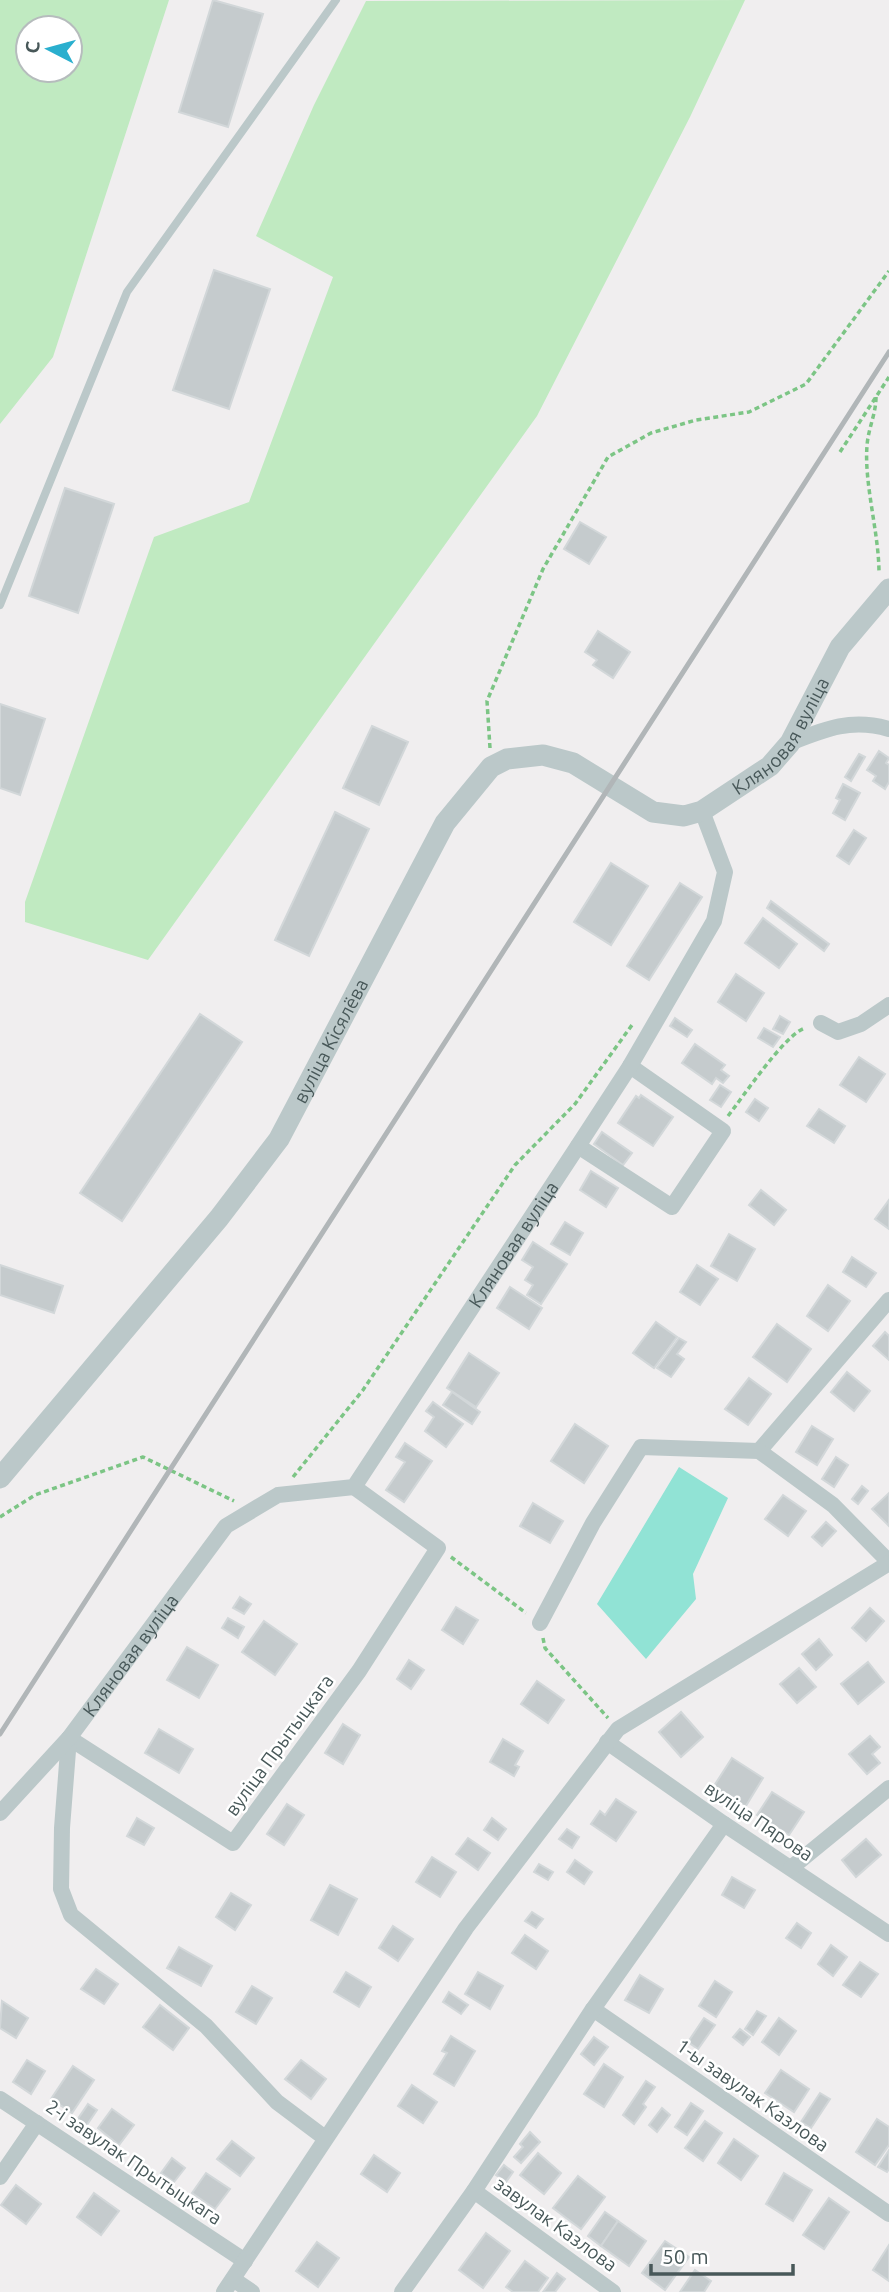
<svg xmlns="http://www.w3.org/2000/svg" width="889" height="2292" font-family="Ubuntu,sans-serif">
<rect width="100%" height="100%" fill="#f0eeef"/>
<g fill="#c0eac1" fill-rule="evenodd">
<path d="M0 0H169L53 357 0 424ZM70 28V70H28V28Z"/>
<polygon points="745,0 690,117 537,416 148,960 25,922 25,902 154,537 249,502 333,277 256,236 314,105 366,1"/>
</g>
<polygon fill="#91e3d5" points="679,1467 728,1498 693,1574 696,1599 646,1659 597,1604"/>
<g fill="#c5cbcd" stroke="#d2d7d9" stroke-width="2">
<polygon points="213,0 263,14 228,127 179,112"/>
<polygon points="214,270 270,289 229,409 173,390"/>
<polygon points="65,488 114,504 78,613 29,596"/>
<polygon points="580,522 606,537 589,564 564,549"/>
<polygon points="598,631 630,652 613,678 593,665 597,660 585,652"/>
<polygon points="0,704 45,719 20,795 0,788"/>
<polygon points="372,726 408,742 379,805 343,788"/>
<polygon points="879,751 889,758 886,763 889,765 889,782 885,789 873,781 876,776 867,770"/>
<polygon points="859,754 865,757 851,781 845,777"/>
<polygon points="843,784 860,793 845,820 833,813 840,800 836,798"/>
<polygon points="335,812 369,829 309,956 275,940"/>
<polygon points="854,830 866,838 849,864 837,856"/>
<polygon points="611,863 648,886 611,945 574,922"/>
<polygon points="680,883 702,897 649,980 627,966"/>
<polygon points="771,901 829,944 824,951 767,908"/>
<polygon points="763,918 797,944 779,968 745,943"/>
<polygon points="736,974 764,993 746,1021 718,1002"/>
<polygon points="200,1014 242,1042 122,1221 80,1193"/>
<polygon points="780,1016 790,1022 783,1034 773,1029"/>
<polygon points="675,1018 692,1030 687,1037 670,1026"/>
<polygon points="764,1028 780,1037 773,1047 758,1038"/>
<polygon points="695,1044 725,1065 721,1070 729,1076 723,1083 716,1078 712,1084 682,1063"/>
<polygon points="859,1057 885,1074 866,1102 840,1085"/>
<polygon points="720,1085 731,1092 721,1107 710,1100"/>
<polygon points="641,1095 673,1117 653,1146 618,1123 636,1096 639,1098"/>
<polygon points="755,1099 768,1108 759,1121 746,1112"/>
<polygon points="819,1109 845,1126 834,1143 807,1126"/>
<polygon points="602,1132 632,1153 623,1165 594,1144"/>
<polygon points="591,1171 618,1188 606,1207 580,1190"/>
<polygon points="761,1190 786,1210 774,1225 749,1205"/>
<polygon points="889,1200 889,1229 875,1219"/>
<polygon points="565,1222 583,1233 570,1255 551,1244"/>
<polygon points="729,1234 755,1249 737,1281 711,1266"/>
<polygon points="533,1242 567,1264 541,1304 527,1295 533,1285 525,1280 533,1267 522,1260"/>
<polygon points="852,1257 876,1273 866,1287 843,1272"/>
<polygon points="0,1265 63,1286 54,1313 0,1295"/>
<polygon points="697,1265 718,1279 700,1305 680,1292"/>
<polygon points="828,1285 850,1301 828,1331 807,1316"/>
<polygon points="510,1287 542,1308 529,1329 497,1308"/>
<polygon points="656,1322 677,1337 654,1368 633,1353"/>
<polygon points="777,1324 811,1349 787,1382 753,1357"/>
<polygon points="885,1332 889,1336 889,1360 873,1346"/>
<polygon points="679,1338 686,1342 677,1354 684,1359 671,1377 657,1368"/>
<polygon points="469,1353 499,1373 476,1407 447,1388"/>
<polygon points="847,1372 870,1391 854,1411 831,1392"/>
<polygon points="749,1378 771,1394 748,1425 725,1409"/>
<polygon points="452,1392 480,1412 472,1424 443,1405"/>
<polygon points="433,1402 463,1424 446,1447 425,1431 434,1417 426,1411"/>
<polygon points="575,1424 608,1446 584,1483 551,1461"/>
<polygon points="812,1426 833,1439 817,1465 796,1452"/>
<polygon points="405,1443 432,1461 404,1502 386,1490 405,1462 396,1457"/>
<polygon points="836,1457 848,1465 834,1487 822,1479"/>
<polygon points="862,1486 868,1491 858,1504 852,1499"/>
<polygon points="889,1493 889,1526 872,1509"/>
<polygon points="783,1495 806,1511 788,1536 765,1519"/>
<polygon points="533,1503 563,1521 550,1543 520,1526"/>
<polygon points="826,1522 836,1531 822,1546 812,1537"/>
<polygon points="240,1597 251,1604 244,1614 233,1608"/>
<polygon points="456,1607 478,1620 463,1644 442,1630"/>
<polygon points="870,1608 884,1621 866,1641 852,1628"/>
<polygon points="228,1618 244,1627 238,1638 222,1628"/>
<polygon points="264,1621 297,1644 275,1675 242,1652"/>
<polygon points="819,1639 832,1655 816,1670 802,1654"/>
<polygon points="187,1647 218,1665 199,1698 167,1680"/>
<polygon points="409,1660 424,1670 411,1689 397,1679"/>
<polygon points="868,1662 884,1682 858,1704 841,1684"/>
<polygon points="799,1668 816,1687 797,1703 780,1684"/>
<polygon points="537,1681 564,1700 548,1723 521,1704"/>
<polygon points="681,1712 703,1737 681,1757 659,1732"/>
<polygon points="343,1724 360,1735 343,1764 325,1753"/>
<polygon points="159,1729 193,1749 179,1773 145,1753"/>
<polygon points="870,1736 880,1747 872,1754 880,1763 867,1774 849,1754"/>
<polygon points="503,1739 523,1751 515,1765 519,1767 514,1776 490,1762"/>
<polygon points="732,1758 763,1778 744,1809 712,1789"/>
<polygon points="772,1792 804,1812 789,1835 757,1815"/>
<polygon points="616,1799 636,1812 616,1841 591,1824 600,1811 605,1815"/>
<polygon points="287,1804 304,1815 284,1845 267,1834"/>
<polygon points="137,1818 154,1828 144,1845 127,1836"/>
<polygon points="492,1818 506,1829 498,1840 484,1830"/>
<polygon points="567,1829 579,1837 572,1848 559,1839"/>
<polygon points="468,1838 490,1853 478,1870 456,1854"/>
<polygon points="866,1839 881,1855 856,1877 842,1860"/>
<polygon points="432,1857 456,1872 440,1897 416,1882"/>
<polygon points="575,1860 592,1872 584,1884 567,1872"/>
<polygon points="539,1864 553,1872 548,1880 534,1872"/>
<polygon points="732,1877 755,1890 744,1908 722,1895"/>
<polygon points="330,1885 357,1899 338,1935 311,1920"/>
<polygon points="231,1893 251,1905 235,1930 216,1917"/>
<polygon points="532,1912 543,1919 536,1928 525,1921"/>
<polygon points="797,1923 811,1933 801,1948 786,1938"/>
<polygon points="393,1926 413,1939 398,1961 379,1948"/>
<polygon points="525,1935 548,1951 536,1969 512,1953"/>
<polygon points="831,1945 847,1957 833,1976 818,1964"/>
<polygon points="179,1947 212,1966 201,1986 167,1968"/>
<polygon points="860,1962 878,1974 861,1997 843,1985"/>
<polygon points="96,1969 118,1984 104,2004 81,1989"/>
<polygon points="346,1972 371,1987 359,2007 334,1992"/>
<polygon points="478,1972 503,1986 490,2009 465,1994"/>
<polygon points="640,1975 663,1989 649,2013 625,2000"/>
<polygon points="715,1981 732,1992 716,2017 699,2006"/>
<polygon points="252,1986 272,1998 256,2024 236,2012"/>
<polygon points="449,1992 468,2005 461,2014 443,2002"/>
<polygon points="2,2001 28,2018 16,2038 0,2028"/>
<polygon points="160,2005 189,2028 173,2050 143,2027"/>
<polygon points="757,2011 766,2016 753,2035 745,2029"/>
<polygon points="704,2018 715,2025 698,2049 688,2042"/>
<polygon points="779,2018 796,2031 779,2055 762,2042"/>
<polygon points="740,2029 750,2037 743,2045 733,2037"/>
<polygon points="451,2036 475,2051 454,2086 434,2074 447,2053 442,2051"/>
<polygon points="594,2037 608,2047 594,2065 581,2054"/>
<polygon points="27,2060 45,2071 31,2094 13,2082"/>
<polygon points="301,2060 326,2079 311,2099 285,2079"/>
<polygon points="604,2064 623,2077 604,2107 584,2094"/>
<polygon points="73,2066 94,2080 72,2113 51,2099"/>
<polygon points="781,2070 809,2089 794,2112 765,2093"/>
<polygon points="646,2081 655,2087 643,2104 646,2107 634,2124 623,2115"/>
<polygon points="412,2085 437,2102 423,2123 398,2106"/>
<polygon points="820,2093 830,2099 811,2128 801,2122"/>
<polygon points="691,2103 703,2111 687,2135 675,2127"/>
<polygon points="88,2104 97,2110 82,2132 73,2126"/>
<polygon points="662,2108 670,2115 657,2132 649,2125"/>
<polygon points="112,2109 134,2125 119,2145 98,2128"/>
<polygon points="877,2119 889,2127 889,2145 875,2165 856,2152"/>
<polygon points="705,2121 722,2133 703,2161 685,2148"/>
<polygon points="530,2132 540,2142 521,2163 514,2157 523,2147 520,2144"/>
<polygon points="734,2139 758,2156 741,2180 718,2163"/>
<polygon points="232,2141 254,2158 240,2176 217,2159"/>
<polygon points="889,2150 889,2169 887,2172 878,2167"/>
<polygon points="538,2153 561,2173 544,2194 520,2175"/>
<polygon points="374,2155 400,2173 387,2192 361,2174"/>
<polygon points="172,2158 185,2168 174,2182 161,2173"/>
<polygon points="504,2165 513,2172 506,2182 496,2175"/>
<polygon points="206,2173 230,2189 215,2209 192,2193"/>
<polygon points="784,2173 812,2190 793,2221 766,2204"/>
<polygon points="578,2176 605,2197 581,2229 553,2208"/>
<polygon points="16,2185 41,2204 26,2224 1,2205"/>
<polygon points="94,2193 119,2211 101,2235 77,2217"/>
<polygon points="829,2198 849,2212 824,2249 803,2235"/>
<polygon points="605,2212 618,2221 601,2246 588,2236"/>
<polygon points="618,2221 646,2241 629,2266 601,2246"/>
<polygon points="486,2233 510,2251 483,2288 459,2270"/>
<polygon points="665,2241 689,2257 665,2290 642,2273"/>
<polygon points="317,2242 339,2258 318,2287 296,2271"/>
<polygon points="889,2245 889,2281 873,2270"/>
<polygon points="525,2261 548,2278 538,2292 513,2292 506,2287"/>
<polygon points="695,2270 711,2281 704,2292 680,2292"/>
<polygon points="557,2273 565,2279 555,2292 543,2292"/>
</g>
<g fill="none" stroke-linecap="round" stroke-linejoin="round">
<g stroke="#7cc585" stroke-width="3.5" stroke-dasharray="5 3.5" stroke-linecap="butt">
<path d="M876 397C876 414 868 429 867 446 864 484 879 533 879 573"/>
<polyline points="840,452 889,377"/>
<polyline points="490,748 487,701 543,569 608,457 651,433 696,420 749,412 806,384 889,271"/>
<path d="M728 1116C743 1097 785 1034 805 1028"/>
<polyline points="293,1477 363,1390 515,1165 575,1104 632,1025"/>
<polyline points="0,1517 35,1495 143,1457 234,1501"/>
<polyline points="451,1557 526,1613"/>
<polyline points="543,1638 545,1648 608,1718"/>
</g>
<polyline stroke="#bbc8c9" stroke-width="8" points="0,605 127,292 336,0"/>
<g stroke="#bbc8c9" stroke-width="16">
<path d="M790 743C825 729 851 718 889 729"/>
<polyline points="821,1023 838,1032 861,1024 889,1005"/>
<polyline points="578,1146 672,1207 723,1131 630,1066"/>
<polyline points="759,1451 889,1300"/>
<polyline points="540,1623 593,1523 641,1447 759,1451 833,1505 889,1562"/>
<polyline points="69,1738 233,1843 359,1671 438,1548 354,1487"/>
<polyline points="69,1738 62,1828 61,1889 71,1915 206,2026 277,2102 325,2138"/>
<polyline points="607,1742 724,1824 889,1934"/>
<path id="s1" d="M0 1813 69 1738 226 1526 278 1495 354 1487 578 1146 630 1066 714 921 725 872 702 811"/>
<polyline points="791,1868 889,1788"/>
<polyline points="593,2009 889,2214"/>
<polyline points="0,2099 245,2261"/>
<polyline points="0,2177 37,2123"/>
<polyline points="474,2191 613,2292"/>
<polyline points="233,2279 252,2292"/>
<polyline points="224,2292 466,1928 618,1729 889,1563"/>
<polyline points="402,2292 474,2191 593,2009 724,1824"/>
</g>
<path stroke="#bbc8c9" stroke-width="21" id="s2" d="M0 1478 219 1218 279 1139 445 823 491 767 507 759 543 755 573 763 653 812 684 816 702 811 770 766 790 743 840 647 889 589"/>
<path stroke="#b1b6b8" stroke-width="5" d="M0 1734C298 1275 591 812 889 352"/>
</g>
<g text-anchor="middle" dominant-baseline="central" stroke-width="5" stroke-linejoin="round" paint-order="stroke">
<g font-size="19" fill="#485859" stroke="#fff">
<text stroke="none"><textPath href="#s2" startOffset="1209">Кляновая вуліца</textPath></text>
<text stroke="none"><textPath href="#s2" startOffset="550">вуліца Кісялёва</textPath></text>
<text stroke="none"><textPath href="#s1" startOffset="793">Кляновая вуліца</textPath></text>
<text stroke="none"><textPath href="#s1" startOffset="205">Кляновая вуліца</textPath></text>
<text transform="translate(279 1745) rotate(-54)">вуліца Прытыцкага</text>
<text transform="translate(759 1821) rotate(34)">вуліца Пярова</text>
<text transform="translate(753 2095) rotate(35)">1-ы завулак Казлова</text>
<text transform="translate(134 2162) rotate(34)">2-і завулак Прытыцкага</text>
<text transform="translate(556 2224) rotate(36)">завулак Казлова</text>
</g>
</g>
<g transform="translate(49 49) rotate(276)"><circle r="33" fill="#ffffff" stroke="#b6bcbd" stroke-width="2"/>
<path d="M0-5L12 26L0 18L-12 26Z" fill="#2aafce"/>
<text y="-10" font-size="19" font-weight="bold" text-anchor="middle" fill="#485859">С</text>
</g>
<path d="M651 2264v10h142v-10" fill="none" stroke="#485859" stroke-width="3.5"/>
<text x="662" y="2264" font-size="21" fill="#485859" stroke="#ffffff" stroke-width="5" paint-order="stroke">50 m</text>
</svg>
